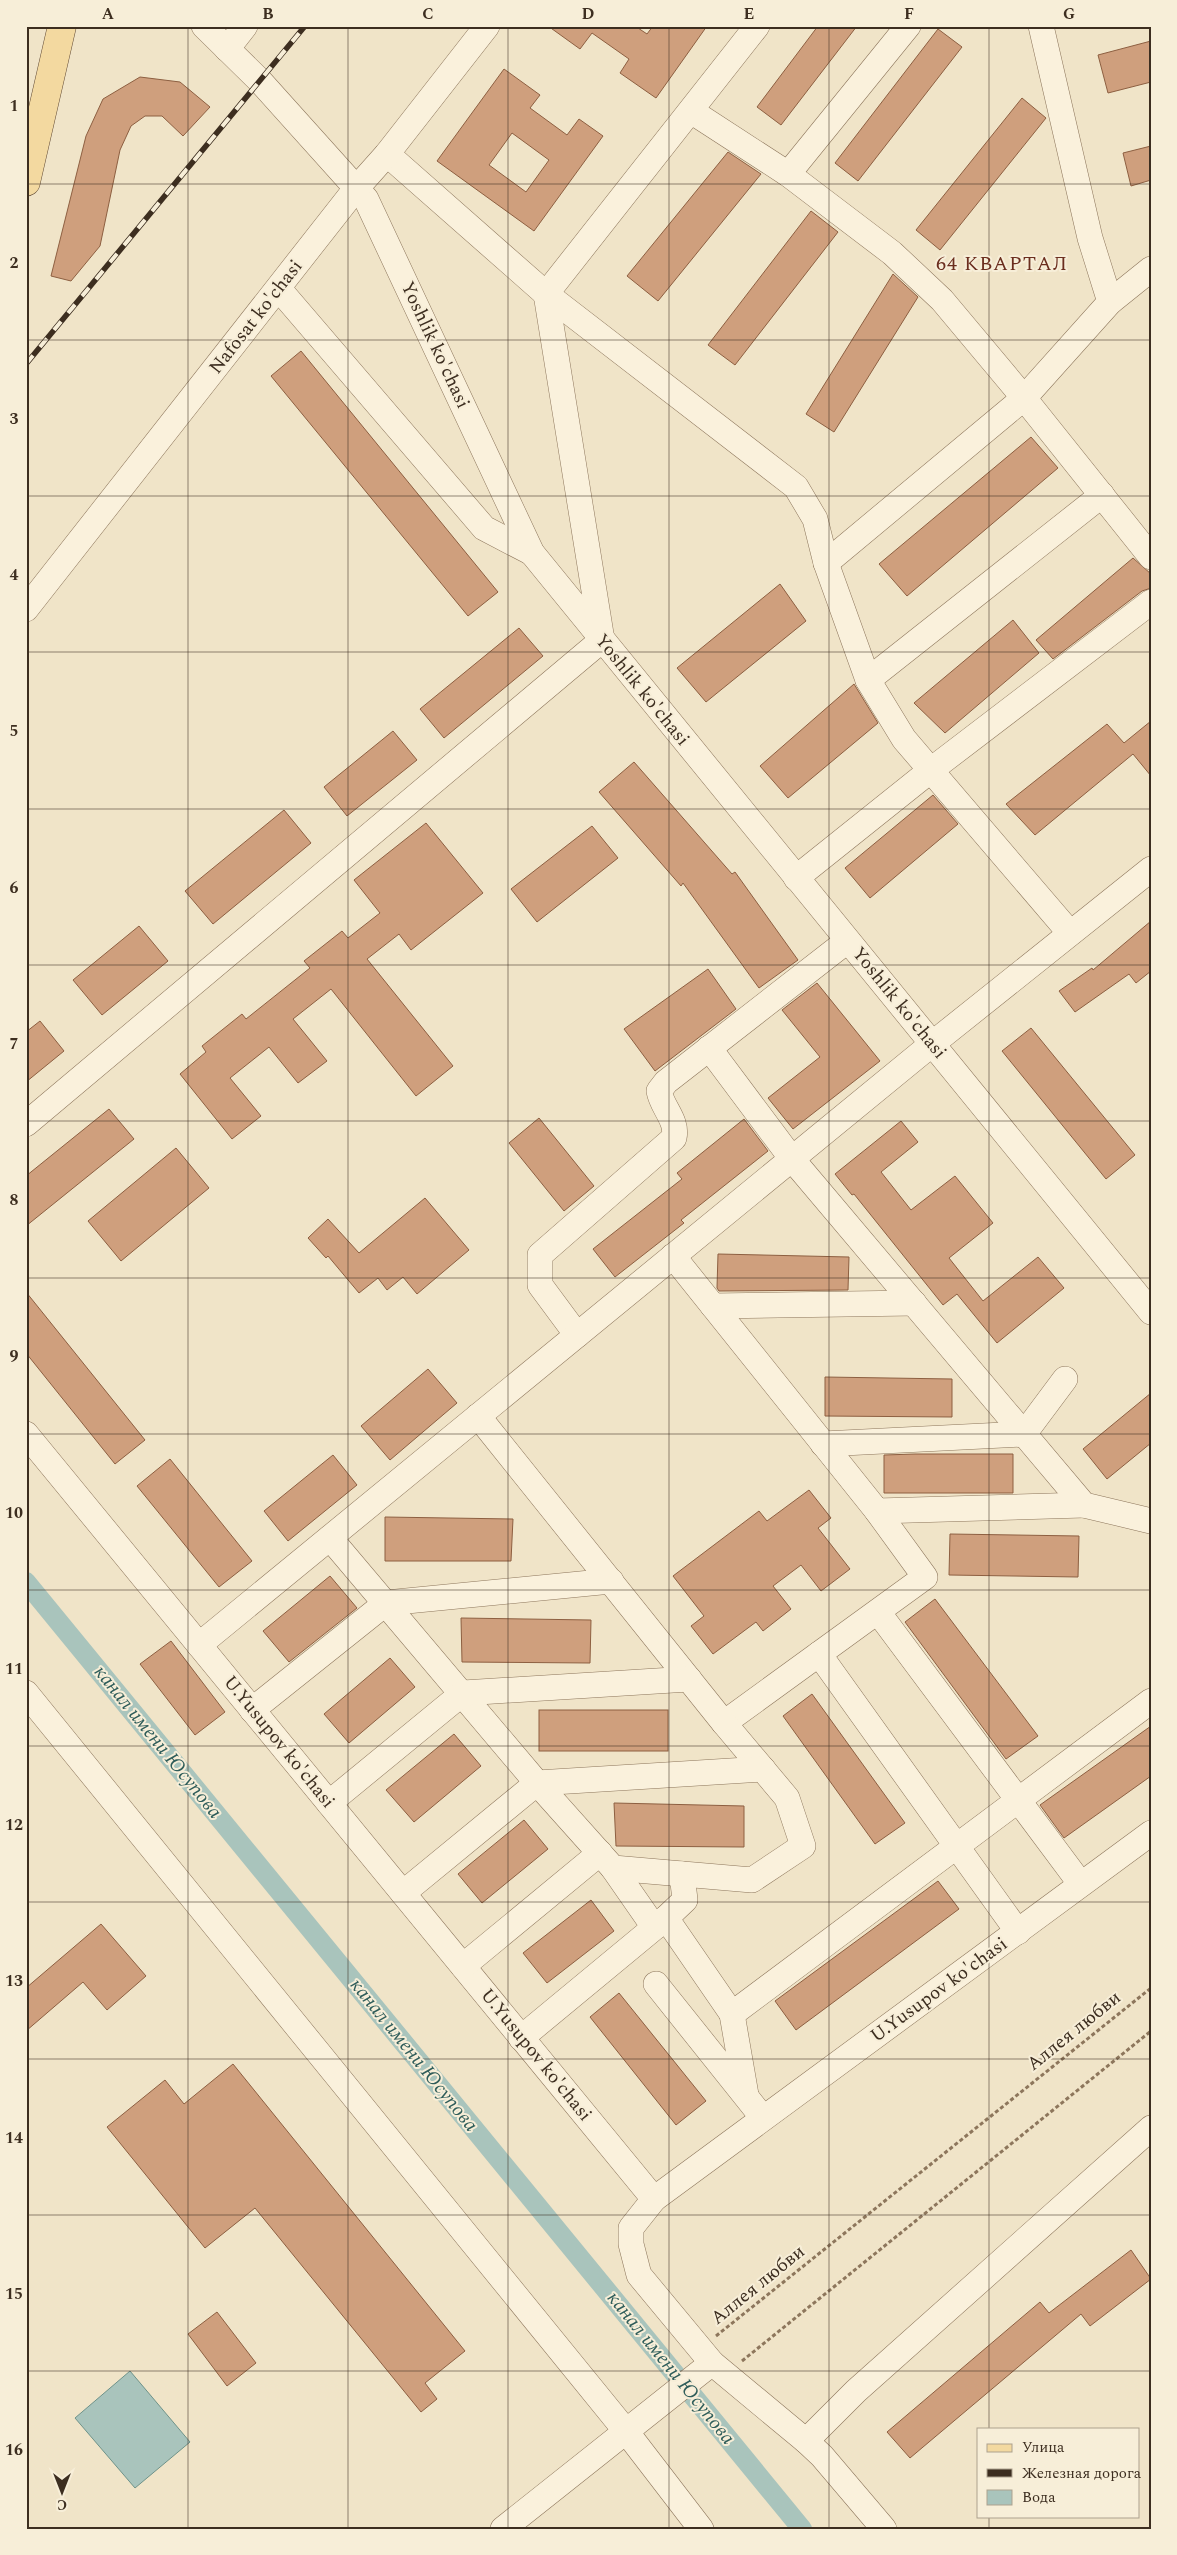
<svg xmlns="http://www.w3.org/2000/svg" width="1177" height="2555" font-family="Spectral,serif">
<rect width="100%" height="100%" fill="#f0e4c8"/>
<polygon fill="#a9c4bc" stroke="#6f938a" points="130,2371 190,2442 135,2488 75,2418"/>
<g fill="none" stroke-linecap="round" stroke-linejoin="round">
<polyline stroke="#a9c4bc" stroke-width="20" points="26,1582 802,2529"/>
</g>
<g fill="#cf9f7d" stroke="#8d5f41" fill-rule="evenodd">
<polygon points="548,26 635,26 647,34 653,26 707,26 656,98 620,73 629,59 592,33 580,49"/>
<polygon points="818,26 857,26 781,125 757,107"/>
<polygon points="938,29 962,47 858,181 835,163"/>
<polygon points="1151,41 1151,82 1108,93 1098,55"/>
<path d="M504 69 540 95 530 108 567 135 579 119 603 136 534 231 437 161ZM512 133 549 160 526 192 489 165Z"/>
<polygon points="140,77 180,82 210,107 183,136 162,116 145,116 131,126 120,150 100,246 71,281 51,276 86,136 103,99"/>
<polygon points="1022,98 1046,118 940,250 916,230"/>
<polygon points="1151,146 1151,180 1131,186 1123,153"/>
<polygon points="728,152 761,174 658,301 627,276"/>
<polygon points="811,211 838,232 735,365 708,345"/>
<polygon points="893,274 918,297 834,432 806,414"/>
<polygon points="301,351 498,592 468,616 271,376"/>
<polygon points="1031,437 1058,468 907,596 879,564"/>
<polygon points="1133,558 1151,574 1151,588 1142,591 1053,659 1036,640"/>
<polygon points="780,584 806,621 706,702 677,668"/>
<polygon points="1013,620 1039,653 945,733 914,703"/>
<polygon points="519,628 543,656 444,738 420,709"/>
<polygon points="854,684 878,723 788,798 760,766"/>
<polygon points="1151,721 1151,776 1133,754 1035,835 1006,804 1107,724 1124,743"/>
<polygon points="393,731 417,760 347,816 324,787"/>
<polygon points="634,762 732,874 735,872 798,960 759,988 683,883 681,886 599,792"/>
<polygon points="933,795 958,824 870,898 845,868"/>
<polygon points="284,810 311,843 213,924 185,891"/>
<polygon points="426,823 483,893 411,950 399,934 367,959 453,1066 416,1096 331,989 293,1019 327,1061 298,1083 269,1047 230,1078 261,1116 232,1139 180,1074 206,1052 202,1046 242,1014 246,1019 310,968 304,961 342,931 348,938 380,913 354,880"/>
<polygon points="592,826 618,858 537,922 511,889"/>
<polygon points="1151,921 1151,971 1136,983 1129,974 1075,1012 1059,991 1092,968 1093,970"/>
<polygon points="139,926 168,961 102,1015 73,980"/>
<polygon points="708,969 736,1009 655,1071 624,1029"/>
<polygon points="817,983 880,1061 793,1129 768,1098 820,1057 782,1010"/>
<polygon points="40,1021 64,1051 26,1082 26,1032"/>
<polygon points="1031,1028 1135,1155 1106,1179 1002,1051"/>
<polygon points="109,1109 134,1139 26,1226 26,1176"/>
<polygon points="539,1118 594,1186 564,1211 509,1143"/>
<polygon points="744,1119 768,1151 681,1220 684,1223 615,1277 593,1249 682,1179 677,1173"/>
<polygon points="901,1121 918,1142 881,1172 911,1210 955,1176 993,1223 949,1258 983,1301 1038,1257 1064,1288 997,1343 957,1294 943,1305 854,1194 852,1195 835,1174"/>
<polygon points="176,1148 209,1188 121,1261 88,1221"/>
<polygon points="425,1198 469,1250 417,1294 403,1277 387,1290 378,1278 359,1293 328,1256 326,1258 308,1238 328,1219 359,1253"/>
<polygon points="718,1254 849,1257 848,1290 719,1291 717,1288"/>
<polygon points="26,1292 145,1440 115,1464 26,1353"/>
<polygon points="428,1369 457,1403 390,1460 361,1426"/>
<polygon points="825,1377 952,1379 952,1417 825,1416"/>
<polygon points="1151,1393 1151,1443 1107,1479 1083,1449"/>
<polygon points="915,1454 1013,1454 1013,1493 884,1493 884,1455"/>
<polygon points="333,1455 357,1485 288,1541 264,1511"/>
<polygon points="170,1459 252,1561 219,1587 137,1486"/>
<polygon points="809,1490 831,1518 818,1528 850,1569 821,1591 801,1565 773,1586 791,1609 763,1631 756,1622 713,1654 691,1626 704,1616 673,1576 759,1511 767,1521"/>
<polygon points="385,1517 513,1519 511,1561 385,1561"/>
<polygon points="950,1534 1079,1536 1078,1577 949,1575"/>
<polygon points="330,1576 357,1608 289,1662 263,1631"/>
<polygon points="935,1599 1038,1736 1006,1759 905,1622"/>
<polygon points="461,1618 591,1620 590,1663 462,1662"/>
<polygon points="171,1641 225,1712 195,1735 140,1664"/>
<polygon points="390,1658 415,1687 349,1743 324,1714"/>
<polygon points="812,1694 905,1823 875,1844 783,1716"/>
<rect x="539" y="1710" width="129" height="41"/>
<polygon points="1151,1726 1151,1776 1064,1838 1040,1805"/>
<polygon points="454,1734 481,1766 414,1822 386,1790"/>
<polygon points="614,1803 744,1806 744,1847 616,1846"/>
<polygon points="524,1820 548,1849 482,1903 458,1874"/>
<polygon points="938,1881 959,1909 796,2030 775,2001"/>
<polygon points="591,1900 614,1931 547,1983 523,1953"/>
<polygon points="101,1924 146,1976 107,2010 83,1982 26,2031 26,1988"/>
<polygon points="619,1993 706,2101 676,2125 590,2017"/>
<polygon points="233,2064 465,2351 425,2383 437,2399 421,2412 255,2208 205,2248 107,2127 165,2080 184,2104"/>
<polygon points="1131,2250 1151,2279 1090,2326 1081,2314 910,2458 887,2432 1040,2302 1049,2313"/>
<polygon points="217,2312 256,2363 227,2386 188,2334"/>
</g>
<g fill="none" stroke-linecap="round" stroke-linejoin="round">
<g stroke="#8d765c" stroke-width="26">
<g id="minor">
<polyline points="204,26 260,81 366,199 532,553 1151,1312"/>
<polyline points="1041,26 1090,238 1110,302"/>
<polyline points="227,49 245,26"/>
<polyline points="691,111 788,174 892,253 942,300 1024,398 1151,557"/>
<polyline points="387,154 546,294 796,487 815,519 826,563 868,680 904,739 1070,933"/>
<polyline points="788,174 908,26"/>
<polyline points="279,289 484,528 532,553"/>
<polyline points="826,563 1024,398 1110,302 1151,269"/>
<polyline points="26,609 354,191 387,154 487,26"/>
<polyline points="868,680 1102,495"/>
<polyline points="796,878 931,770 1151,602"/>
<polyline points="709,1048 792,1159 1084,1505 1151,1521"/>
<polyline points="26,1124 602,640 546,294 757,26"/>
<polyline points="673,1256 877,1511 1084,1505"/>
<polyline points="713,1306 914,1303"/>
<path d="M577 1335 540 1285V1255L674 1138C678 1120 662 1108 659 1091L666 1082 847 941"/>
<polyline points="478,1416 724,1723 925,1577 877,1511"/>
<polyline points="26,1434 654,2199 1151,1833"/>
<polyline points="823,1444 1024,1434 1065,1379"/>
<polyline points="330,1538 537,1783 613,1868 752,1880 803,1846 787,1798 724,1723"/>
<polyline points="878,1612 1080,1883"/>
<polyline points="199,1645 932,1044 1151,869"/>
<polyline points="819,1654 1018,1932"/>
<polyline points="26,1693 625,2430 701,2529"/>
<polyline points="252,1710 386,1603 611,1581"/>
<polyline points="329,1803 463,1693 689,1679"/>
<polyline points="613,1868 654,1927"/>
<polyline points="403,1893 537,1783 763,1769"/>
<polyline points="666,1918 685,1900 682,1874"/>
<polyline points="463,1966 600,1853"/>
<polyline points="656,1984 763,2118"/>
<polyline points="732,2014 746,2095"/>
<polyline points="521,2038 666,1918 732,2014 1151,1701"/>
<polyline points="654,2199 631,2228 631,2244 639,2275 712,2363"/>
<polyline points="503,2529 712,2363 806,2441"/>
<polyline points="884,2529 822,2456 806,2441 856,2391 1151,2128"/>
</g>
</g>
<g stroke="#5b4430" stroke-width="29">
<polyline id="major" points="26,182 62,26"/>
</g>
<g stroke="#8d765c" stroke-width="3" stroke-dasharray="4 2.5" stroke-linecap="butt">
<polyline points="716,2336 1151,1988"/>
<polyline points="742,2361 1151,2031"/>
</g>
<use href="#minor" stroke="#faf1dc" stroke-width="25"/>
<use href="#major" stroke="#f3d9a0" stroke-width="28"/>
<g stroke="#3d2e20" stroke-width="5.5">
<polyline id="rail" points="26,364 305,26"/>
</g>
<use href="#rail" stroke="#f7eed8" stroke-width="4" stroke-dasharray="11" stroke-linecap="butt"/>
</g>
<path fill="none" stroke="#3d2e20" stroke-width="1" stroke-opacity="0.55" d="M188 26V2529M348 26V2529M508 26V2529M669 26V2529M829 26V2529M989 26V2429M26 184H1151M26 340H1151M26 496H1151M26 652H1151M26 809H1151M26 965H1151M26 1121H1151M26 1278H1151M26 1434H1151M26 1590H1151M26 1746H1151M26 1902H1151M26 2059H1151M26 2215H1151M26 2371H1151M989 2516V2529"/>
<g text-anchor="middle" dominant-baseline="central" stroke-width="4" stroke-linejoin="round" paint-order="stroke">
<g font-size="19" fill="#3d2e20" stroke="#f7eed8">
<text transform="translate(256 317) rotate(-52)">Nafosat ko'chasi</text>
<text transform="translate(435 345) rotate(65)">Yoshlik ko'chasi</text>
<text transform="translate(642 690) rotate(51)">Yoshlik ko'chasi</text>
<text transform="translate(899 1003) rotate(51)">Yoshlik ko'chasi</text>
<text transform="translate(279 1742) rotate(51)">U.Yusupov ko'chasi</text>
<text transform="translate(939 1990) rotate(-36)">U.Yusupov ko'chasi</text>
<text transform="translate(1074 2031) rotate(-39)">Аллея любви</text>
<text transform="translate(536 2055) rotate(51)">U.Yusupov ko'chasi</text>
<text transform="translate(758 2285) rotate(-39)">Аллея любви</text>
</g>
<g font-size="20" letter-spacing="1" fill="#6b2e1e" stroke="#f7eed8">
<text x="1002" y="264">64 КВАРТАЛ</text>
</g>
<g font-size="20" font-style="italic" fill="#2f5d5a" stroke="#f7eed8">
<text transform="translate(158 1742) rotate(51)">канал имени Юсупова</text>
<text transform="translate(414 2055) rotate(51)">канал имени Юсупова</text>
<text transform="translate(671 2368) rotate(51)">канал имени Юсупова</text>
</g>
</g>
<rect width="1177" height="2555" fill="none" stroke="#f7eed8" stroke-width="55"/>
<rect x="977" y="2428" width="162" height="90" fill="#f7eed8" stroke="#ada18e"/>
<rect x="987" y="2444" width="25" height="8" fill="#f3d9a0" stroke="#ada18e"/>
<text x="1022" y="2452" font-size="15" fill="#3d2e20">Улица</text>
<rect x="987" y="2469" width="25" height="8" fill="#3d2e20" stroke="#ada18e"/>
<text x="1022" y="2478" font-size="15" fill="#3d2e20">Железная дорога</text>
<rect x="987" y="2490" width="25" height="15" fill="#a9c4bc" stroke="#ada18e"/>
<text x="1022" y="2502" font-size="15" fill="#3d2e20">Вода</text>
<g transform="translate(62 2492) rotate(180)" stroke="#f7eed8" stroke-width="4" paint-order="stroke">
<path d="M0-4L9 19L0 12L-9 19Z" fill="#3d2e20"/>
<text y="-8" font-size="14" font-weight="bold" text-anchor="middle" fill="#3d2e20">С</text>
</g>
<rect x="28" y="28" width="1122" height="2500" fill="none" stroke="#3d2e20" stroke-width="2"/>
<g font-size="16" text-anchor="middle" font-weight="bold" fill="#3d2e20">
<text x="108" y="19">A</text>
<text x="268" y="19">B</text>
<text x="428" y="19">C</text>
<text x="588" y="19">D</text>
<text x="749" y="19">E</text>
<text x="909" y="19">F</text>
<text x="1069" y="19">G</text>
<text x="14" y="111">1</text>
<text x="14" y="268">2</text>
<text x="14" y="424">3</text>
<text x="14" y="580">4</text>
<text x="14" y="736">5</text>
<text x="14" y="893">6</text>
<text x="14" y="1049">7</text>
<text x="14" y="1205">8</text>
<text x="14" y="1361">9</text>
<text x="14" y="1518">10</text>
<text x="14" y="1674">11</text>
<text x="14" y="1830">12</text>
<text x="14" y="1986">13</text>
<text x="14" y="2143">14</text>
<text x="14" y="2299">15</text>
<text x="14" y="2455">16</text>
</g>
</svg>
